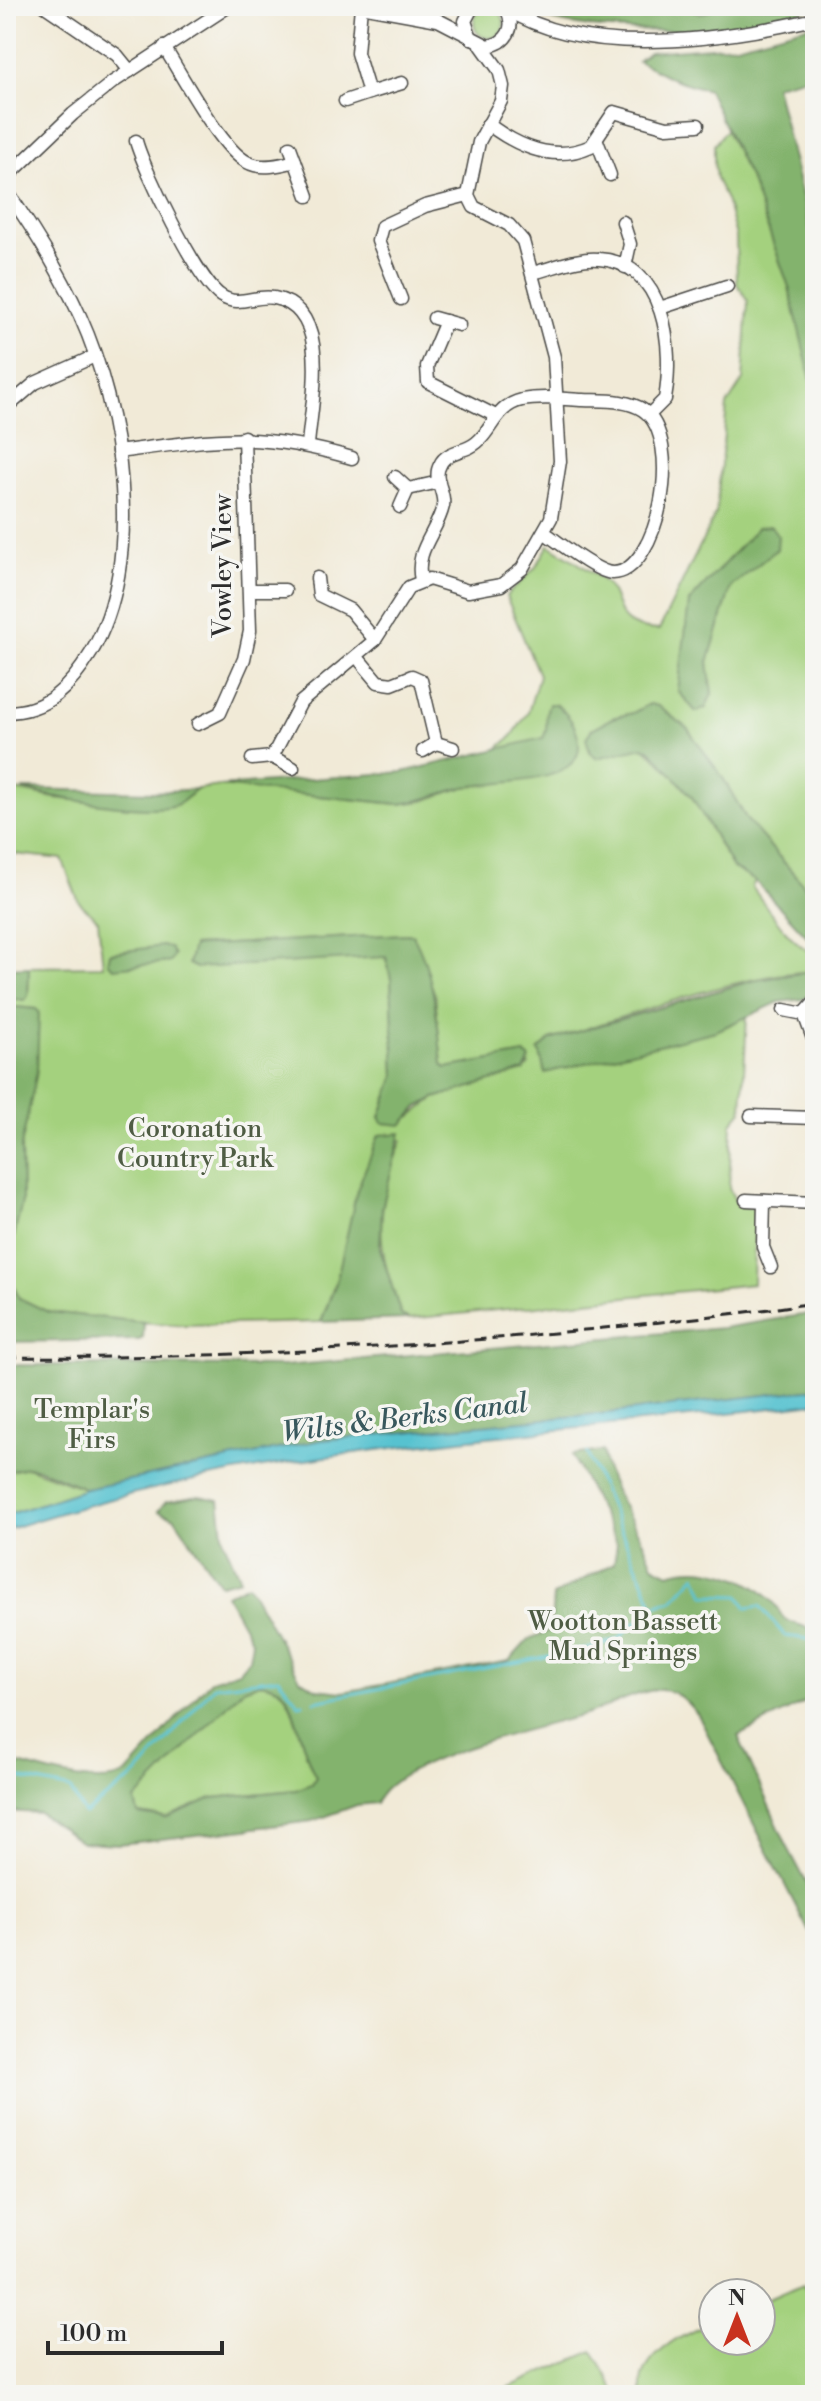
<svg xmlns="http://www.w3.org/2000/svg" width="821" height="2401" font-family="'Libre Bodoni',serif">
<rect width="100%" height="100%" fill="#f6f6f2"/>
<filter id="ink" filterUnits="userSpaceOnUse"><feTurbulence type="fractalNoise" baseFrequency=".0125" numOctaves="2"/><feDisplacementMap in="SourceGraphic" scale="16" xChannelSelector="R" yChannelSelector="G"/><feConvolveMatrix kernelMatrix="1 2 1 2 8 2 1 2 1" color-interpolation-filters="sRGB"/></filter>
<filter id="wash" filterUnits="userSpaceOnUse"><feTurbulence type="fractalNoise" baseFrequency=".006" numOctaves="4" result="noise"/><feDisplacementMap in="SourceGraphic" scale="32" xChannelSelector="R" yChannelSelector="G"/><feGaussianBlur stdDeviation="1.8" result="paint"/><feColorMatrix in="noise" values="0 0 0 0 0 0 0 0 0 0 0 0 0 0 0 0 0 1.4 0 .05"/><feComposite in="paint" operator="in"/></filter>
<g filter="url(#wash)">
<rect width="100%" height="100%" fill="#f1ead7"/>
<g fill="#a4d17e" stroke="#687e54" stroke-width="2" fill-rule="evenodd">
<circle cx="489" cy="23" r="15"/>
<path d="M726 130 752 184 789 287 815 394V898L747 820 723 778 650 704 633 713 612 718C640 744 669 766 692 797 718 832 715 857 755 881L752 887C770 911 787 940 815 955V971C732 975 631 1016 550 1040L539 1050 716 1031 747 1016 742 1111 732 1123 729 1188 738 1206 755 1208 753 1284 409 1319 401 1315C376 1245 373 1211 402 1140L389 1133 321 1322 184 1325 123 1321 48 1312 19 1298 10 1276 11 1249 22 1202 21 1146 27 1118 36 1009 6 1006V995L8 999 28 996 29 967 103 966 98 920 79 902 62 859 6 853V788L54 798 121 805 171 806 180 803 198 789 220 786 398 804 423 801 464 787 553 774 548 729 543 738 493 753 512 736 528 713 539 675 506 596 535 568 549 545C566 556 586 567 602 580 626 599 606 628 659 630L716 513 727 405 743 380 748 301 737 284 736 236 726 200 716 179 714 162V145ZM758 527 777 549 731 586 708 662 712 694 680 672ZM406 934 413 935 435 995 442 1064 446 1068 525 1054 529 1065 524 1071 435 1098 410 1117H380L395 1076 391 979 386 957 193 946Z"/>
<polygon points="27,1467 86,1489 6,1515 6,1472"/>
<path d="M260 1683C268 1684 278 1686 284 1693 295 1706 303 1756 316 1777L312 1784 296 1790 212 1798 166 1818 138 1814 134 1800 243 1689Z"/>
<path d="M803 2284 815 2307V2395H643C634 2357 684 2334 713 2322V2341H761V2302Z"/>
<polygon points="593,2351 618,2395 502,2395 500,2391"/>
</g>
<g fill="#83b36d" stroke="#576f4c" stroke-width="2" fill-rule="evenodd">
<path d="M508 6H677L701 13 709 11 710 6 815 7C729 35 592 42 508 6Z"/>
<polygon points="815,24 815,75 775,85 815,249 815,397 789,287 752,184 708,90 673,79 638,61 649,52 736,45"/>
<polygon points="771,526 778,536 777,549 731,587 708,662 712,693 706,708 696,712 678,691 689,602 758,527"/>
<path d="M549 704H556C569 715 579 728 579 746 579 786 494 781 465 787 441 793 422 802 398 804L220 786 403 772 543 738C550 726 543 716 549 704Z"/>
<polygon points="650,704 658,706 687,728 723,778 747,820 815,898 815,945 755,881 733,868 692,797 651,750 643,747 597,758 590,752 586,738 592,729 612,718 633,713"/>
<path d="M22 789 154 792 198 789C191 793 185 801 178 804 153 816 51 797 22 789Z"/>
<path d="M406 934 413 935C435 974 437 1020 442 1064L446 1068 525 1054 530 1059 524 1071 435 1098 418 1107 402 1125 383 1123 380 1117 395 1076 391 979 386 957 196 968 188 964 193 946Z"/>
<polygon points="162,946 170,948 174,955 170,962 114,968 108,963 110,953"/>
<polygon points="29,967 28,996 25,1000 8,999 9,968"/>
<polygon points="815,971 815,990 804,999 779,1002 716,1031 545,1073 539,1050 550,1040 751,981"/>
<polygon points="6,1006 36,1009 39,1012 37,1072 21,1146 22,1202 11,1249 10,1276 19,1298 48,1312 144,1322 143,1338 139,1340 6,1342"/>
<polygon points="401,1133 382,1208 380,1248 401,1315 409,1319 321,1322 336,1283 357,1190 379,1135"/>
<polygon points="815,1313 815,1389 620,1412 321,1440 86,1489 40,1469 27,1467 6,1472 6,1365 283,1366 722,1328"/>
<path d="M603 1451C606 1490 640 1526 653 1565L669 1573C703 1562 750 1576 774 1603 778 1608 780 1615 785 1619 793 1624 806 1627 815 1630V1697L738 1736 786 1844 815 1899V1933L809 1932 698 1715C687 1702 677 1689 658 1690 639 1690 607 1708 588 1714 542 1727 394 1758 376 1803L357 1805 313 1821 119 1844 82 1842 39 1813 6 1811V1761C40 1768 97 1791 126 1774L211 1680 239 1671 249 1659 252 1642 226 1595 248 1584 300 1679 317 1689 343 1692 509 1661 529 1639 551 1630 553 1596 614 1563 617 1544 572 1455ZM260 1683C268 1684 278 1686 284 1693 296 1706 303 1756 316 1777L312 1784 296 1790 212 1798 166 1818 138 1814 135 1800 243 1689Z"/>
<polygon points="199,1496 219,1500 224,1541 240,1579 220,1584 175,1518 158,1511 166,1502"/>
</g>
<path fill="#56c2d0" stroke="#40767e" stroke-width="2" d="M815 1389V1403C545 1437 266 1442 6 1530V1515L86 1489 321 1440 620 1412Z"/>
<g fill="none" stroke-linecap="round" stroke-linejoin="round">
<g stroke="#56c2d0" stroke-width="3">
<polyline points="587,1453 654,1606"/>
<polyline points="315,1701 591,1648 619,1639 634,1623 650,1618 654,1606 673,1600 696,1575 705,1595 739,1596 747,1608 760,1606 785,1636 815,1640"/>
<polyline points="6,1775 70,1789 84,1814 136,1775 214,1686 278,1678 299,1704 303,1703"/>
</g>
</g>
</g>
<g filter="url(#ink)">
<g fill="none" stroke-linecap="round" stroke-linejoin="round">
<g stroke="#494845" stroke-width="15">
<g id="minor">
<polyline points="45,6 117,55 130,71"/>
<path d="M361 6 438 20 488 46C507 43 516 28 507 10"/>
<path d="M507 9C588 61 726 39 815 19"/>
<polyline points="471,38 465,21 473,6"/>
<path d="M164 47C181 74 221 149 247 162 261 170 281 165 295 161"/>
<polyline points="369,93 402,83"/>
<polyline points="345,101 369,93 357,53 361,6"/>
<path d="M488 124C518 147 554 163 591 146L614 112 667 127 698 125"/>
<path d="M136 141C144 170 198 282 221 296 239 308 255 294 274 298 334 309 311 403 308 445"/>
<polyline points="597,141 610,175"/>
<polyline points="290,147 308,196"/>
<polyline points="6,178 73,114 113,82 229,6"/>
<path d="M6 190C34 230 60 272 80 316 122 409 146 561 91 653 71 686 47 712 6 712"/>
<polyline points="623,222 630,244 625,267"/>
<path d="M532 273C554 268 577 257 599 259 666 263 674 348 665 399L649 415"/>
<polyline points="401,299 378,241 382,226 425,206 468,195"/>
<polyline points="660,308 727,286"/>
<polyline points="434,318 459,325"/>
<polyline points="446,321 427,366 428,382 494,415"/>
<polyline points="6,408 35,383 95,356"/>
<path d="M118 452C212 439 258 430 352 458"/>
<polyline points="395,477 408,489 439,482"/>
<polyline points="400,507 408,489"/>
<polyline points="317,578 319,595 350,610 375,640"/>
<path d="M421 580C414 550 437 533 443 506 446 492 432 479 440 465 444 455 456 452 465 449 492 440 491 407 522 400 542 396 563 399 583 400 602 401 627 399 643 410 685 439 658 573 613 573 597 573 560 543 545 533"/>
<polyline points="250,590 285,590"/>
<polyline points="357,657 378,682 392,684 412,676 421,680 436,743 423,751"/>
<polyline points="198,724 220,713 244,659 250,631 244,437"/>
<polyline points="436,743 453,748"/>
<polyline points="272,757 293,768"/>
<polyline points="252,759 272,757 301,702 375,640 409,587 429,579 468,591 501,585 522,569 551,518 560,461 554,357 523,241 509,225 474,207 468,195 479,142 501,101 503,86 499,70 481,45"/>
<polyline points="784,1010 804,1014 815,1044"/>
<polyline points="804,1014 815,1002"/>
<polyline points="751,1116 815,1118"/>
<polyline points="746,1200 815,1203"/>
<polyline points="764,1201 763,1247 771,1267"/>
</g>
</g>
<use href="#minor" stroke="#fff" stroke-width="12"/>
<path stroke="#2b2b2b" stroke-width="3" stroke-dasharray="12 6" stroke-linecap="butt" d="M6 1357C277 1360 547 1339 815 1303"/>
</g>
</g>
<g text-anchor="middle" dominant-baseline="central" stroke-width="7" stroke-linejoin="round" paint-order="stroke">
<g font-size="26" fill="#2b2b2b" stroke="#f6f6f2">
<text transform="translate(223 566) rotate(-90)">Vowley View</text>
</g>
<g font-size="26" fill="#4f5d44" stroke="#f6f6f2">
<text x="195" y="1129">Coronation<tspan x="195" dy="30">Country Park</tspan></text>
<text x="92" y="1410">Templar's<tspan x="92" dy="30">Firs</tspan></text>
<text x="623" y="1622">Wootton Bassett<tspan x="623" dy="30">Mud Springs</tspan></text>
</g>
<g font-size="28" font-style="italic" fill="#38585d" stroke="#f6f6f2">
<text transform="translate(405 1418) rotate(-7)">Wilts &amp; Berks Canal</text>
</g>
</g>
<rect width="821" height="2401" fill="none" stroke="#f6f6f2" stroke-width="32"/>
<g transform="translate(737 2317)"><circle r="38" fill="#f6f6f2" stroke="#a5a5a2" stroke-width="2"/>
<path d="M0-6L14 30L0 20L-14 30Z" fill="#c8321e"/>
<text y="-12" font-size="22" font-weight="bold" text-anchor="middle" fill="#2b2b2b">N</text>
</g>
<path d="M48 2341v12h174v-12" fill="none" stroke="#2b2b2b" stroke-width="4"/>
<text x="60" y="2341" font-size="24" fill="#2b2b2b" stroke="#f6f6f2" stroke-width="6" paint-order="stroke">100 m</text>
</svg>
